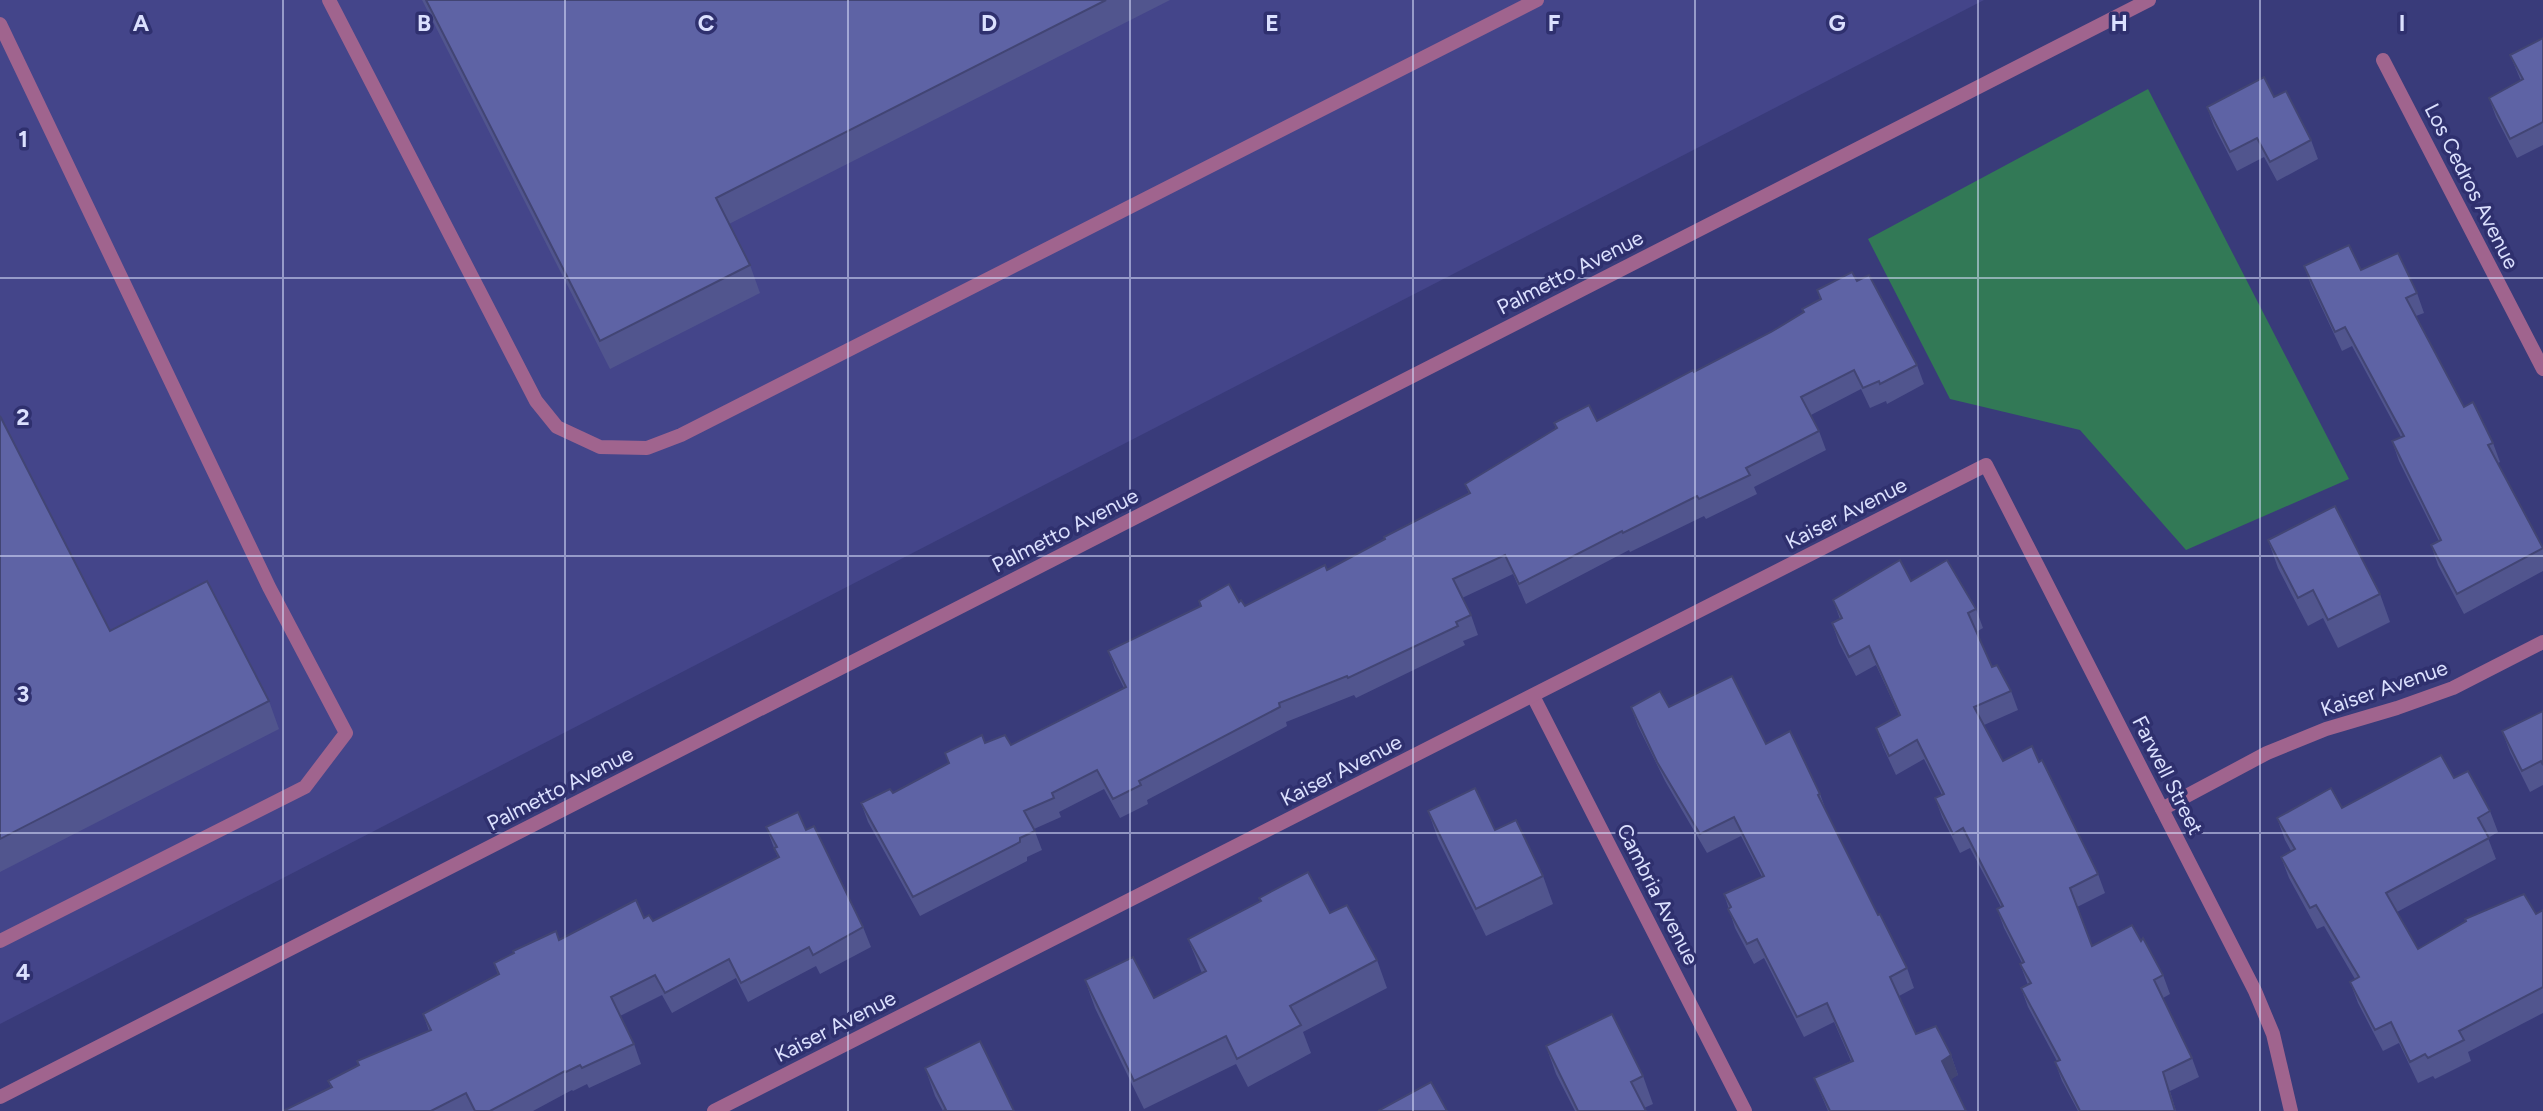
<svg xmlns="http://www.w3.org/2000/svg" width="2543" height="1111" font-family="Figtree,sans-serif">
<rect width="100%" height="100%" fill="#393b7a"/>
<polygon fill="#44458a" points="0,0 1984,0 0,1024"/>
<polygon fill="#327956" points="2148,89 2349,479 2186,550 2080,430 1950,399 1868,239"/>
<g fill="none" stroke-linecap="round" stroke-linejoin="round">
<g stroke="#a0648e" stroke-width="14">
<polyline points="329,0 536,401 557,427 600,447 647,448 681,435 1537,0"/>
<polyline points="0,24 269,587 346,733 305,787 0,941"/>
</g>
<g stroke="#a0648e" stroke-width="14">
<polyline points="2383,60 2543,369"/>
<polyline points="1533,696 1745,1111"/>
<polyline points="2162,809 2267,753 2326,729 2397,708 2453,688 2543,642"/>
<polyline points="714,1111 1986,465 2255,991 2273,1034 2291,1111"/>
</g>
<polyline stroke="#a0648e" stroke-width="14" points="0,1097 2149,0"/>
</g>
<g fill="#51558e">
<polygon points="422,0 1170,0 729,224 750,265 760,293 610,369"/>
<polygon points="2543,38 2543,145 2517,158 2496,117 2489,98 2521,81 2510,55"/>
<polygon points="2274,97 2311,140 2318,159 2277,181 2264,157 2237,171 2214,126 2207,107"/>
<polygon points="2304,266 2361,270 2417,293 2424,313 2416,316 2464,407 2493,443 2500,462 2498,463 2543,548 2543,571 2464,614 2438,565 2431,545 2439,541 2399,461 2392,441 2401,437 2352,346 2342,351 2311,285"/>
<polygon points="1857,281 1917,365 1924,384 1887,404 1886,401 1870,408 1861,389 1811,415 1819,431 1826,450 1754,487 1757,494 1706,519 1704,516 1630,552 1629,550 1526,604 1513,574 1462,598 1471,615 1478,635 1463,641 1465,645 1356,698 1354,695 1286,722 1287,726 1147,800 1148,804 1120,818 1104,789 1059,812 1061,817 1034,829 1042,850 1027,857 1027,861 920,916 868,822 861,803 893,793 949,763 945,753 985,743 1011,745 1124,688 1115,670 1108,651 1200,606 1199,601 1239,602 1245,606 1327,570 1469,494 1465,484 1556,429 1554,423 1597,421 1771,332 1803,312 1820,299 1817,290"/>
<polygon points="0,416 110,631 269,701 279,729 0,872"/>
<polygon points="2268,540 2380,594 2390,622 2338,648 2323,618 2308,626 2278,568"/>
<polygon points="1911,581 1976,609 1983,628 1976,632 1992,667 2011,691 2018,710 1984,725 2003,761 2039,762 2098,874 2105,893 2077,907 2092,946 2141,941 2163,975 2170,994 2163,998 2192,1058 2199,1077 2170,1091 2176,1111 2078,1111 2062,1081 2055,1062 2057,1061 2028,1007 2021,988 2028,985 2020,964 2022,963 2004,928 1997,909 2001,907 1970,848 1960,853 1942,817 1935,798 1942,795 1924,759 1896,775 1883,747 1876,728 1899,715 1876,665 1856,676 1839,643 1832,623 1840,619 1833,600"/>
<polygon points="1631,707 1669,707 1766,744 1820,794 1827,813 1878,915 1907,968 1914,988 1899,996 1916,1034 1951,1055 1958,1075 1950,1079 1966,1111 1828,1111 1814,1078 1851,1061 1834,1022 1804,1037 1764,958 1754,964 1735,928 1724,894 1762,877 1741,836 1707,853 1665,781 1638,726"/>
<polygon points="2543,711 2543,785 2530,792 2510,752 2502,731"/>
<polygon points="2454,778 2490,811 2498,832 2488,838 2496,859 2397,912 2418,949 2536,914 2543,910 2543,1013 2468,1052 2471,1061 2435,1079 2433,1076 2418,1083 2399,1043 2383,1051 2358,1003 2350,982 2355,979 2324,926 2317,929 2289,878 2281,857 2291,851 2285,840 2277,818 2342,808"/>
<polygon points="1428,811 1495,830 1543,876 1553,904 1486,936 1438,839"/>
<polygon points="766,827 806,830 863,927 871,947 820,974 816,966 748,1002 736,978 672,1013 662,995 620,1016 634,1044 641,1064 589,1088 587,1084 573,1091 572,1090 533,1111 283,1111 331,1088 328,1081 429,1031 423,1014 498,975 494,963 559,940 644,918 653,921 778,858"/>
<polygon points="1330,913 1377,960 1387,988 1303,1032 1311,1053 1248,1087 1236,1064 1144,1109 1095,1008 1085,980 1154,998 1202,973 1188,939"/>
<polygon points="1546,1046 1643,1076 1653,1104 1644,1108 1646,1111 1575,1111 1556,1074"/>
<polygon points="925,1068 1014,1111 943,1111 935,1096"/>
</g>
<polygon fill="#424574" points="1951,1055 1958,1075 1949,1081 1942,1061"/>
<g fill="#5e63a5" stroke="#424574" stroke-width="2">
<polygon points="426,0 1106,0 716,198 750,265 600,341"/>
<polygon points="2543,38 2543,122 2510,139 2489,98 2523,79 2510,55"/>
<polygon points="2264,77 2274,97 2286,91 2311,140 2270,162 2257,138 2230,152 2207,107"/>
<polygon points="2349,245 2361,270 2398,253 2417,293 2406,298 2464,407 2473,402 2493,443 2488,445 2543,548 2457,594 2431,545 2441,540 2392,441 2404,436 2345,327 2335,332 2304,266"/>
<polygon points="1852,272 1857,281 1869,275 1917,365 1880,384 1879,381 1863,388 1854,370 1801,397 1819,431 1746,468 1750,475 1699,499 1697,496 1623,533 1622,531 1519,584 1505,555 1453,579 1471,615 1456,622 1458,626 1348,678 1347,676 1279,703 1280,707 1139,781 1141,785 1113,799 1097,770 1052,793 1054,798 1024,811 1035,831 1020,838 1020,842 913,897 861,803 890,789 893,793 949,763 945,753 982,735 985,743 1005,735 1011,745 1126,687 1108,651 1201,606 1199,601 1229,584 1239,602 1241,600 1245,606 1325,565 1327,570 1385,539 1384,537 1470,493 1465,484 1557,428 1554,423 1589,405 1597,421 1693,370 1694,372 1771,332 1804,312 1802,309 1821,299 1817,290"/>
<polygon points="0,416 110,631 207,581 269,701 0,839"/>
<polygon points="2335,506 2380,594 2328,620 2313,590 2298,598 2268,540"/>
<polygon points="1900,560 1911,581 1947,560 1976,609 1968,613 1992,667 1997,665 2011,691 1974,707 2003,761 2032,746 2039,762 2042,760 2098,874 2070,888 2092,946 2132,925 2141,941 2143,938 2163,975 2154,980 2192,1058 2163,1072 2175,1111 2080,1111 2055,1062 2060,1060 2021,988 2031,983 2020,964 2024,962 1997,909 2003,906 1963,828 1953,834 1935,798 1944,794 1917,740 1889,756 1876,728 1900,715 1869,646 1849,657 1832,623 1842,618 1833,600"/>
<polygon points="1732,676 1766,744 1790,731 1820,794 1818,795 1878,915 1880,914 1907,968 1890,977 1916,1034 1936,1026 1951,1055 1942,1061 1966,1111 1830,1111 1814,1078 1853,1061 1827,1003 1797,1017 1757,939 1747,944 1728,909 1731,907 1724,894 1764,876 1734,817 1700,834 1657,762 1631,707 1660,691 1669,707"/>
<polygon points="2543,711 2543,765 2541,761 2522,771 2502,731"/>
<polygon points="2441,755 2454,778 2468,771 2490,811 2478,818 2489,838 2386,893 2418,949 2466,921 2465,919 2524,894 2536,914 2543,910 2543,987 2459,1031 2464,1040 2428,1058 2425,1054 2410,1062 2391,1022 2375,1030 2350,982 2359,977 2316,905 2310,908 2281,857 2295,849 2277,818 2331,788 2342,808"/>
<polygon points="1475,788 1495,830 1516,820 1543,876 1476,909 1428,811"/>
<polygon points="798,812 806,830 814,826 863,927 813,955 809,947 741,983 729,959 665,993 655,975 611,997 634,1044 582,1068 580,1065 566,1072 565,1071 490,1111 475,1111 466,1093 431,1111 283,1111 332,1087 328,1081 359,1065 357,1061 431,1030 423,1014 499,974 494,963 514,953 513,951 556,931 559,940 636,900 644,918 649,915 653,921 779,857 774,848 777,847 766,827"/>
<polygon points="1308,872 1330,913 1347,905 1377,960 1290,1006 1301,1025 1237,1059 1226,1036 1134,1081 1085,980 1133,957 1154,998 1206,971 1188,939 1261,901 1259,898"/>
<polygon points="1612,1014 1643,1076 1631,1082 1646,1111 1578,1111 1546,1046"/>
<polygon points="980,1041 1014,1111 943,1111 946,1110 925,1068"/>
<polygon points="1431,1082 1447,1111 1378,1111"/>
</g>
<path fill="none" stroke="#dbe0fe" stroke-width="2" stroke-opacity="0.55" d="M283 0V1111M565 0V1111M848 0V1111M1130 0V1111M1413 0V1111M1695 0V1111M1978 0V1111M2260 0V1111M0 278H2543M0 556H2543M0 833H2543"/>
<g text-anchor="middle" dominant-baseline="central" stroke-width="7" stroke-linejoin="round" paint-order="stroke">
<g font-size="21" fill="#dbe0fe" stroke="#2f306e">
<text transform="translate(2472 186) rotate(63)">Los Cedros Avenue</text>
<text transform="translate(1570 272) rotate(-27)">Palmetto Avenue</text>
<text transform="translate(1846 513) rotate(-27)">Kaiser Avenue</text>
<text transform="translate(1065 530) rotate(-27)">Palmetto Avenue</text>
<text transform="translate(2384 688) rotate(-19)">Kaiser Avenue</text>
<text transform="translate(1341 770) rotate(-27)">Kaiser Avenue</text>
<text transform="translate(2168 775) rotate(63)">Farwell Street</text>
<text transform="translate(560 788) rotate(-27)">Palmetto Avenue</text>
<text transform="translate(1658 894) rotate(63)">Cambria Avenue</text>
<text transform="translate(835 1026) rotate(-27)">Kaiser Avenue</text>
</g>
</g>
<g font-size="23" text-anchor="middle" font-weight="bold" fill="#dbe0fe" stroke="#2f306e" stroke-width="7" stroke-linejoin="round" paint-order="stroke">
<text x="141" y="31">A</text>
<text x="424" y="31">B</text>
<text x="706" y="31">C</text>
<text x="989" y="31">D</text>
<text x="1272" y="31">E</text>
<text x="1554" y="31">F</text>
<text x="1837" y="31">G</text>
<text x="2119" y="31">H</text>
<text x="2402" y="31">I</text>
<text x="23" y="147">1</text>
<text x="23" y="425">2</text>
<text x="23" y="702">3</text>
<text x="23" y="980">4</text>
</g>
</svg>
